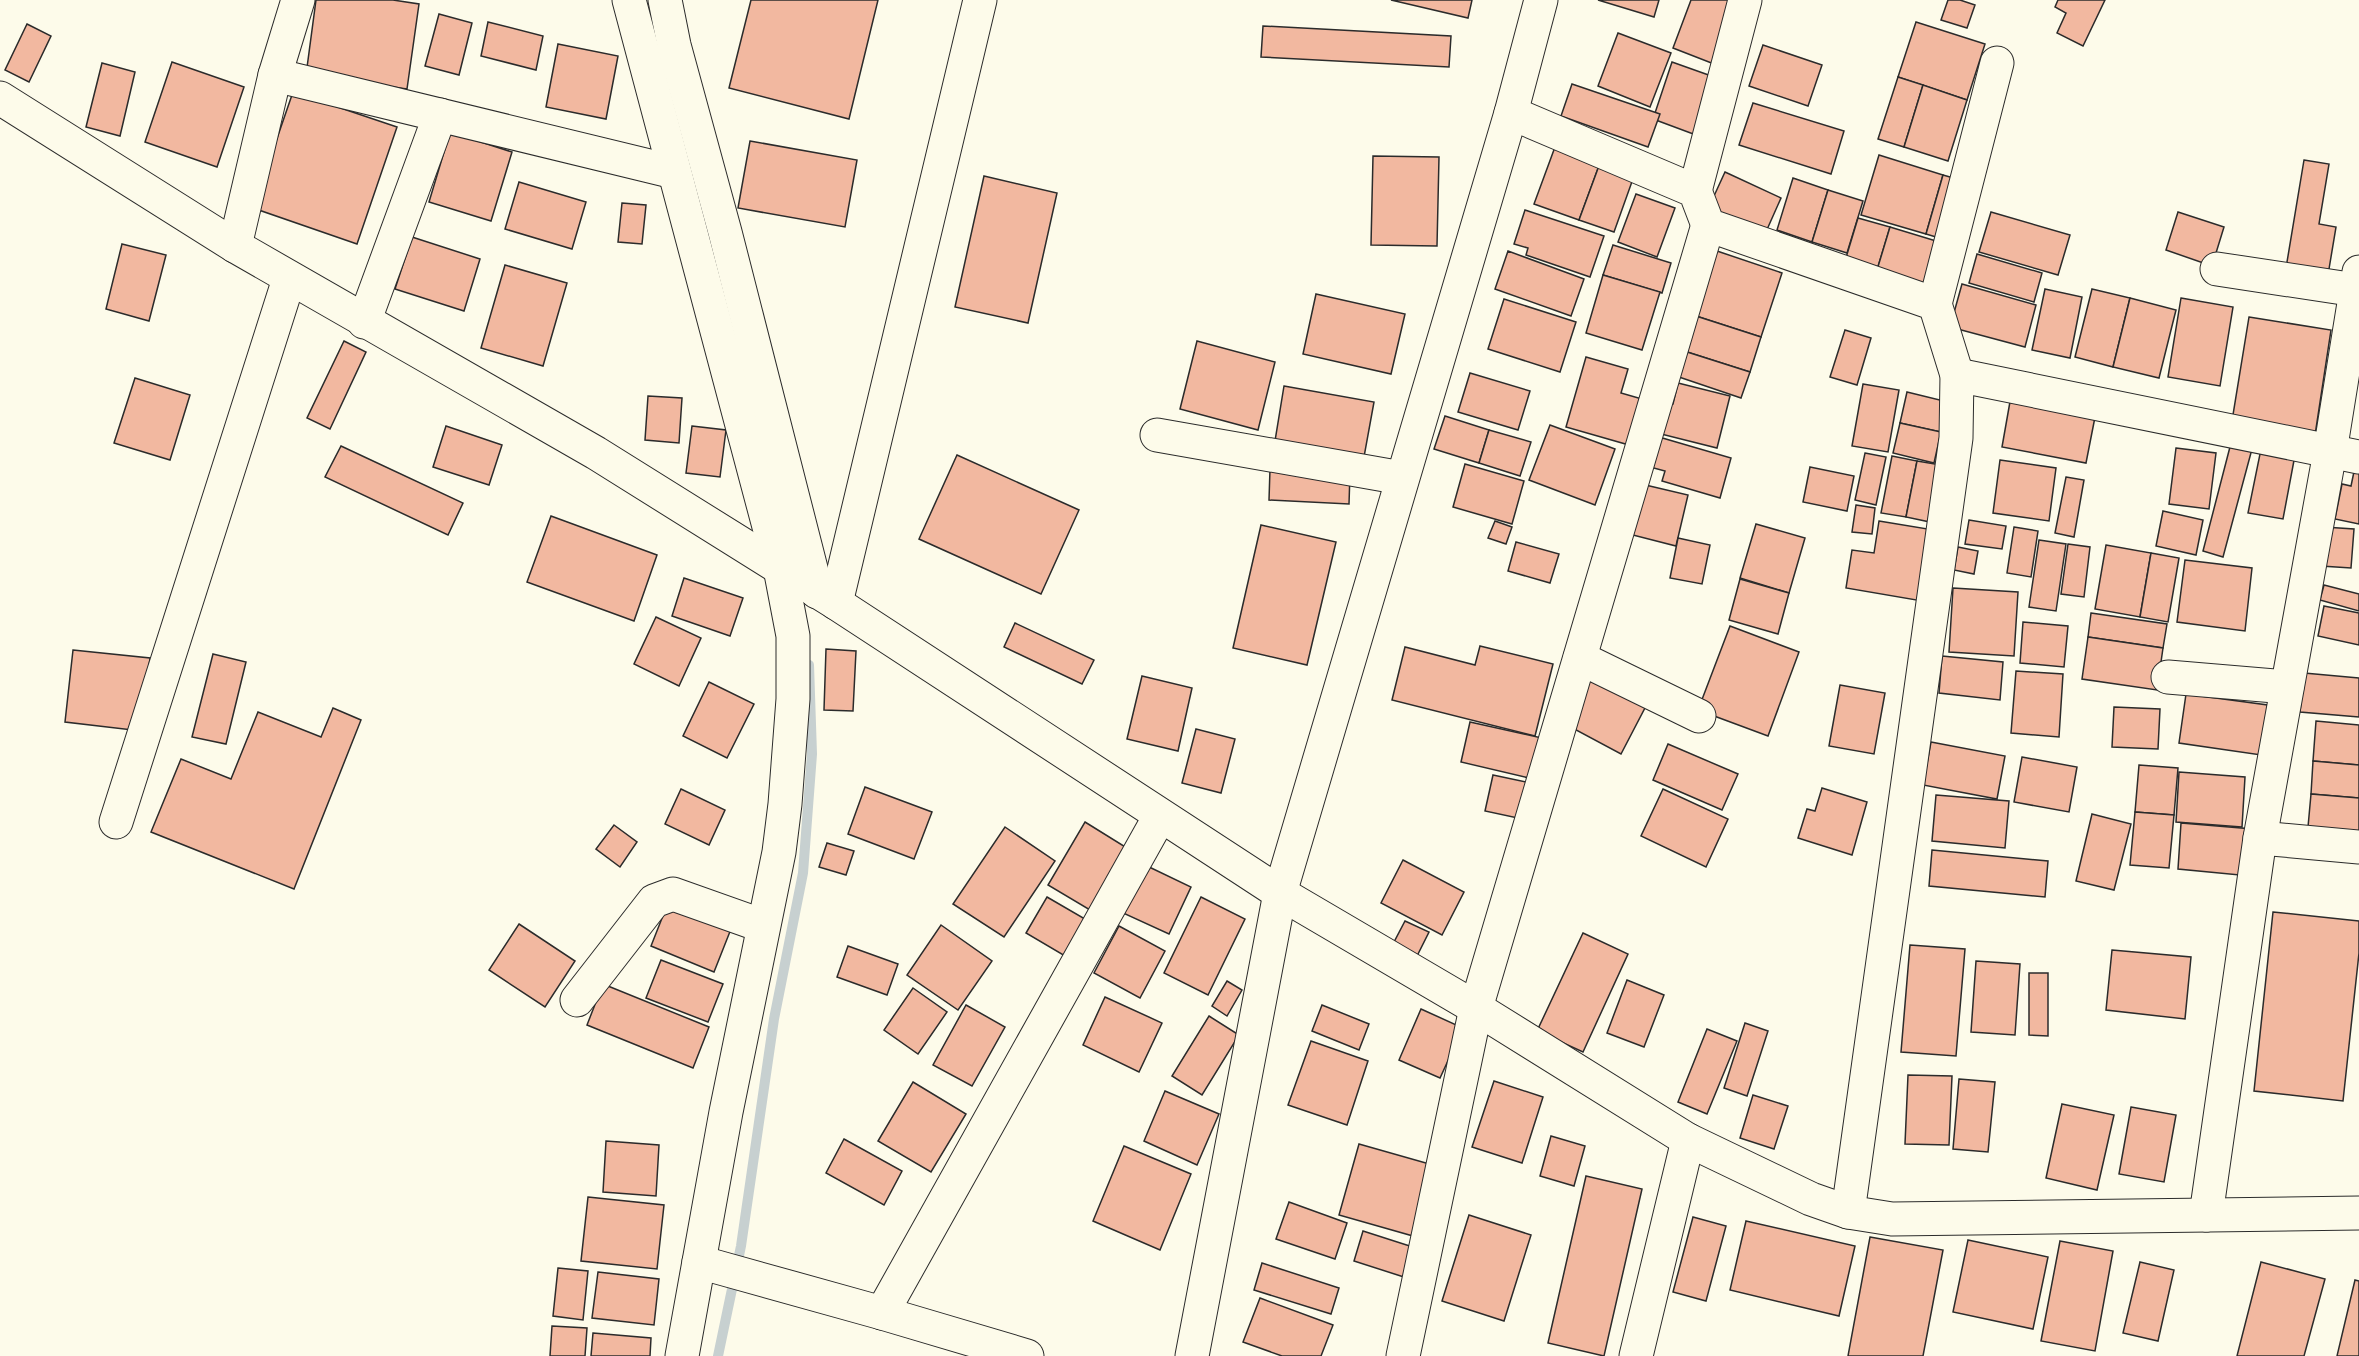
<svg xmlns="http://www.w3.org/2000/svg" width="2359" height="1356" font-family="Signika,sans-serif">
<rect width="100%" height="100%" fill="#fdfbea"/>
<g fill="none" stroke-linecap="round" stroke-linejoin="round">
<polyline stroke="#c7d0d0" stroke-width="10" points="718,1356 741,1246 774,1019 803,873 812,754 809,665"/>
</g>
<g fill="#f2b8a0" stroke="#2b2b2b" stroke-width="1.5">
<polygon points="316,0 393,0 419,4 407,89 306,75"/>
<polygon points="751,0 878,0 849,119 729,88"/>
<polygon points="1391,0 1472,0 1468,18"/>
<polygon points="1598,0 1659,0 1654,17"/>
<polygon points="1691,0 1737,0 1714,64 1673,48"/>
<polygon points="1948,0 1960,0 1975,5 1967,28 1941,20"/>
<polygon points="2058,0 2105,0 2083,46 2057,33 2066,13 2055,7"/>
<polygon points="439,14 472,23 459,75 425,66"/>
<polygon points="488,22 543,36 536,70 481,56"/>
<polygon points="1916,22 1985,44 1967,100 1898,77"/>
<polygon points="27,24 51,36 29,82 5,70"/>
<polygon points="1263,26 1451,36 1449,67 1261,57"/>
<polygon points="1618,33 1671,53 1650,107 1598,86"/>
<polygon points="558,44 618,56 606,119 546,107"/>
<polygon points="1763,45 1822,65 1808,106 1749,86"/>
<polygon points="172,62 244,87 217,167 145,142"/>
<polygon points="1672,62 1717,78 1696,135 1653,119"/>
<polygon points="102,63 135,72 120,136 86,127"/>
<polygon points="1898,77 1923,85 1904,147 1878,139"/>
<polygon points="1572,84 1660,114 1648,147 1561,116"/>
<polygon points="1923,85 1967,100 1948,161 1904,147"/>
<polygon points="293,92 397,127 357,244 253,208"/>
<polygon points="1753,103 1844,131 1831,174 1739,145"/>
<polygon points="450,132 512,152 491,221 429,202"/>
<polygon points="750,141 857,160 845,227 738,208"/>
<polygon points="1555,147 1600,163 1579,220 1534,204"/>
<polygon points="1879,155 1943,175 1926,234 1861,215"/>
<polygon points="1373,156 1439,157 1437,246 1371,245"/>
<polygon points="2304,160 2329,164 2319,224 2336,227 2328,275 2286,268"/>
<polygon points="1600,163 1634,176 1614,232 1579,220"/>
<polygon points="1725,172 1781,198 1765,234 1708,209"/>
<polygon points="1943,175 1964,181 1946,240 1926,234"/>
<polygon points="984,176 1057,193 1028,323 955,307"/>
<polygon points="1793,178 1828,190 1812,242 1777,230"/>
<polygon points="519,182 586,202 572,249 505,229"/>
<polygon points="1828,190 1863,201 1847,253 1812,242"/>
<polygon points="1636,194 1675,208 1657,257 1618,242"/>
<polygon points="622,203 646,205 642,244 618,242"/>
<polygon points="1525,210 1604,236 1590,277 1526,255 1528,248 1514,244"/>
<polygon points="1991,212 2070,235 2058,275 1979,252"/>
<polygon points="2178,212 2224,227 2212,266 2166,250"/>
<polygon points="1858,218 1890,227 1877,270 1845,261"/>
<polygon points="1890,227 1946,244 1934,287 1877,270"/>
<polygon points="412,237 480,259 464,311 395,289"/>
<polygon points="122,244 166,255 149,321 106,309"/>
<polygon points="1613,245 1671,263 1662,293 1603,275"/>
<polygon points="1508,251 1584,279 1571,316 1495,289"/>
<polygon points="1717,251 1782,273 1761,337 1696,316"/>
<polygon points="1977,254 2042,273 2034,302 1969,283"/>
<polygon points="505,265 567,283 543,366 481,348"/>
<polygon points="1603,275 1660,292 1642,350 1586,333"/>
<polygon points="1962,284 2036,305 2025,347 1950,327"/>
<polygon points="2045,289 2082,297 2070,358 2032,350"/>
<polygon points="2092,289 2130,298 2113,367 2075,357"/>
<polygon points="1316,294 1405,314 1391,374 1303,354"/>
<polygon points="2130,298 2176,310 2159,378 2113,367"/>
<polygon points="2181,298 2233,307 2220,386 2168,377"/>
<polygon points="1504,299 1576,322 1560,372 1488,349"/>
<polygon points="1696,316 1761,337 1750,372 1684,351"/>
<polygon points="2249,317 2331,330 2315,435 2232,421"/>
<polygon points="1845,330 1871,338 1857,385 1830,377"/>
<polygon points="344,341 366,352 330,429 307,418"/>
<polygon points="1197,341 1275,362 1258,430 1180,409"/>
<polygon points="1684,351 1750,372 1741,398 1676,376"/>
<polygon points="1586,357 1628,369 1621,393 1642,399 1629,445 1566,427"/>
<polygon points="1470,373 1530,391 1518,430 1458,412"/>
<polygon points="135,378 190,395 170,460 114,443"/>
<polygon points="1678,383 1730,396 1717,448 1661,434 1669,404 1673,404"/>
<polygon points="1863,384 1899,390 1888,452 1852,446"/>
<polygon points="1284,386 1374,402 1364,457 1275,441"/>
<polygon points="1907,392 1948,402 1941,432 1900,423"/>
<polygon points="648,396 682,398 679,443 645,440"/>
<polygon points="2011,396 2096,412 2086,463 2002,447"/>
<polygon points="1445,416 1489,430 1479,463 1434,449"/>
<polygon points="1900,423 1941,432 1934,463 1893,453"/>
<polygon points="1550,425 1615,449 1595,505 1529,480"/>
<polygon points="446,426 502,445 489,485 433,467"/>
<polygon points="692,426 726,430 720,477 686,473"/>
<polygon points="1489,430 1531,442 1520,476 1479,463"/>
<polygon points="1659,437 1731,458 1720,498 1662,481 1665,471 1650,467"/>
<polygon points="2231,443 2252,449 2223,557 2203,551"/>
<polygon points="341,446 463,503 448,535 325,477"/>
<polygon points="2176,448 2216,453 2209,509 2169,504"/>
<polygon points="2261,449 2295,455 2283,519 2248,513"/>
<polygon points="1865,453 1886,457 1876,505 1855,500"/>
<polygon points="957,455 1079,510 1041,594 919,539"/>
<polygon points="1892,456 1917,461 1906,517 1881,513"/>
<polygon points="2000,460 2056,468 2049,521 1993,513"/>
<polygon points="1917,461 1941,465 1930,522 1906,517"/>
<polygon points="2356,462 2359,463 2359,524 2335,519 2342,484 2351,486"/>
<polygon points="1465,464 1524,481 1512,524 1453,507"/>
<polygon points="1810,467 1854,476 1847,511 1803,502"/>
<polygon points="1270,469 1350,473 1349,504 1269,500"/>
<polygon points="2066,477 2084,480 2074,537 2055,533"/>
<polygon points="1637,483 1688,495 1676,546 1625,533"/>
<polygon points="1856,505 1875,508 1872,534 1852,532"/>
<polygon points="2163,511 2203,520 2196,555 2156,546"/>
<polygon points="551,516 657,555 634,621 527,582"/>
<polygon points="1969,520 2006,526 2002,549 1965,544"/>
<polygon points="1495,521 1512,527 1506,544 1488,538"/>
<polygon points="1879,521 1934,530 1922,601 1846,588 1852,550 1874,553"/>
<polygon points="1756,524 1805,538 1789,593 1740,578"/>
<polygon points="1261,525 1336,542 1307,665 1233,648"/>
<polygon points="2014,527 2038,531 2031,577 2007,573"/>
<polygon points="2324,527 2354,529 2351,568 2321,566"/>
<polygon points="1678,538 1710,545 1702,584 1670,578"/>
<polygon points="2039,540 2066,544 2056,611 2029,607"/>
<polygon points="1516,542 1559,554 1550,583 1508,571"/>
<polygon points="2068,544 2090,547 2084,597 2061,594"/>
<polygon points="2106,545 2151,553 2140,617 2095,609"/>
<polygon points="1958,547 1978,551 1974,574 1954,570"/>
<polygon points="2151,553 2179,558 2168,622 2140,617"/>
<polygon points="2185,560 2252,568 2245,631 2177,622"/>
<polygon points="684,578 743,598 730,636 672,616"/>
<polygon points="1740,579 1789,593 1778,634 1729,620"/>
<polygon points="2324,585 2359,594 2359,611 2320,600"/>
<polygon points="1953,588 2018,592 2014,656 1949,652"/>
<polygon points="2324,606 2359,613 2359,645 2318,636"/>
<polygon points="2091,613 2167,624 2163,648 2088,637"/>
<polygon points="656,617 701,638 679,686 634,664"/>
<polygon points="2023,622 2068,626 2064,667 2020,663"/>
<polygon points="1015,623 1094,660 1082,684 1004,647"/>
<polygon points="1730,626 1799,652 1768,736 1698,710"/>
<polygon points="2088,637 2163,648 2157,690 2082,679"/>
<polygon points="1480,646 1553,664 1535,736 1392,700 1405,647 1475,665"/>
<polygon points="826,649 856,651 853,711 824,710"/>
<polygon points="73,650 150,658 141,731 65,722"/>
<polygon points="213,654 246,662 226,744 192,737"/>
<polygon points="1942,656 2003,662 2000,700 1939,693"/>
<polygon points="2016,671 2063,674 2059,737 2011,733"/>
<polygon points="1589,673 1647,704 1621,754 1563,723"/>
<polygon points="2304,673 2359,678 2359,717 2300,712"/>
<polygon points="1142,676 1192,688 1178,751 1127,739"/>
<polygon points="709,682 754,704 727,758 683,736"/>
<polygon points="1840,685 1885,693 1874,754 1829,746"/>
<polygon points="2186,694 2275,706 2268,756 2179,743"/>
<polygon points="2114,707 2160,709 2158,749 2112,747"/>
<polygon points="333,708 361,720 294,889 151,832 181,759 231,779 258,712 321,737"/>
<polygon points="2316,721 2359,725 2359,765 2313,761"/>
<polygon points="1470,722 1542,738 1533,779 1461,762"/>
<polygon points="1196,729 1235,739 1221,793 1182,783"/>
<polygon points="1931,742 2005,756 1997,799 1923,785"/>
<polygon points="1668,744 1738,774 1722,810 1653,780"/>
<polygon points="2022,757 2077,767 2069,812 2014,802"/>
<polygon points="2313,761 2359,765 2359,798 2311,794"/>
<polygon points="2139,765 2178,768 2174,815 2135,812"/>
<polygon points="2179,772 2245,777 2242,827 2176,822"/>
<polygon points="1493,775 1535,784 1527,820 1485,811"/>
<polygon points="865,787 932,812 914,859 848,834"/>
<polygon points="1822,788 1867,802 1852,855 1798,838 1807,809 1815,811"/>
<polygon points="681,789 725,810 709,845 665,824"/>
<polygon points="1663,789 1728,819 1706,867 1641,836"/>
<polygon points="2311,794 2359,798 2359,842 2307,838"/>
<polygon points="1936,795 2009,801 2005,848 1932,841"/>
<polygon points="2135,812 2174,815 2169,868 2130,865"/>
<polygon points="2092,814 2131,824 2114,890 2076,881"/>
<polygon points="1085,822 1127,848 1090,910 1048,885"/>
<polygon points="2181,823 2253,829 2250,876 2178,869"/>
<polygon points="614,825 637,842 620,867 596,849"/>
<polygon points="1005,827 1055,861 1004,937 953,904"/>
<polygon points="827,843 854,851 846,875 819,867"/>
<polygon points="1932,850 2048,861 2045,897 1929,886"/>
<polygon points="1403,860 1464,892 1442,935 1381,903"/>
<polygon points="1145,865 1191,887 1169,934 1123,913"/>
<polygon points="1047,897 1085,919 1065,956 1026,933"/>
<polygon points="1201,897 1245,919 1208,995 1164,973"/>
<polygon points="668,903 731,929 714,972 651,946"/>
<polygon points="2273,912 2359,921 2359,953 2343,1101 2254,1091"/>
<polygon points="1405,921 1429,932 1417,956 1393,944"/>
<polygon points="519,924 575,961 545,1007 489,970"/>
<polygon points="941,925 992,961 958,1010 907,975"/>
<polygon points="1119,926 1165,951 1140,998 1094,973"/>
<polygon points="1583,933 1628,954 1583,1052 1537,1031"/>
<polygon points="1910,945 1965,949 1956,1056 1901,1052"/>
<polygon points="848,946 898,964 887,995 837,977"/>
<polygon points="2112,950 2191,957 2185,1019 2106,1010"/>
<polygon points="661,960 723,984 708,1022 646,998"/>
<polygon points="1976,961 2020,964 2015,1035 1971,1032"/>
<polygon points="2029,973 2048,973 2048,1036 2029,1035"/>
<polygon points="1627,980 1664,995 1644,1047 1607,1033"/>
<polygon points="1227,981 1242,990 1227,1016 1212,1006"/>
<polygon points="603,984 709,1027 693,1068 587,1025"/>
<polygon points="913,988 947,1012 918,1054 884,1030"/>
<polygon points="1105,997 1162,1023 1139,1072 1083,1045"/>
<polygon points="966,1005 1005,1027 972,1086 933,1065"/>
<polygon points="1322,1005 1369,1024 1359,1050 1312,1031"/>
<polygon points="1421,1009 1463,1028 1440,1078 1399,1060"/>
<polygon points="1209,1016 1239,1035 1202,1095 1172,1076"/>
<polygon points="1745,1023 1768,1031 1747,1096 1724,1088"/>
<polygon points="1707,1029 1737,1041 1707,1114 1678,1102"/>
<polygon points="1311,1041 1368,1061 1347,1125 1288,1105"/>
<polygon points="1908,1075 1952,1076 1949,1145 1905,1144"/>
<polygon points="1959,1079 1995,1082 1988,1152 1953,1149"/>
<polygon points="1494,1081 1543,1097 1522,1163 1472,1147"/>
<polygon points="913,1082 966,1114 931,1172 878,1141"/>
<polygon points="1165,1091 1219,1114 1197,1165 1144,1141"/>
<polygon points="1753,1095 1788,1106 1774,1149 1740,1138"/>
<polygon points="2062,1104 2114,1115 2097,1190 2046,1178"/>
<polygon points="2131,1107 2176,1115 2164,1182 2119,1174"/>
<polygon points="1551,1136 1585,1146 1574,1186 1540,1176"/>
<polygon points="844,1139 902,1171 884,1205 826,1173"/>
<polygon points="606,1141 659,1145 656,1196 603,1192"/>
<polygon points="1359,1144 1433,1165 1413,1236 1339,1215"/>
<polygon points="1124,1146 1191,1174 1160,1250 1093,1221"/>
<polygon points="1586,1176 1642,1189 1604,1356 1548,1343"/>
<polygon points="588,1197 664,1205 657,1269 581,1261"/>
<polygon points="1289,1202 1347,1223 1335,1259 1276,1239"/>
<polygon points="1469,1215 1531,1235 1504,1321 1442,1301"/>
<polygon points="1693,1217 1726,1226 1706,1301 1673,1292"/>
<polygon points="1746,1221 1855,1246 1839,1316 1730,1290"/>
<polygon points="1363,1231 1416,1248 1407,1278 1354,1261"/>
<polygon points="1870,1237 1943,1250 1923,1356 1848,1356"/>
<polygon points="1968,1240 2048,1257 2033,1329 1953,1312"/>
<polygon points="2060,1241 2113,1251 2095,1351 2041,1341"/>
<polygon points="2140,1262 2174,1270 2158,1341 2123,1333"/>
<polygon points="2261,1262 2325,1279 2304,1356 2237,1356"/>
<polygon points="1262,1263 1339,1288 1331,1314 1254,1290"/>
<polygon points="558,1268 588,1271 583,1320 553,1316"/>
<polygon points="598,1272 659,1279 654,1325 592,1318"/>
<polygon points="2355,1280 2359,1281 2359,1356 2337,1356"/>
<polygon points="1260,1298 1333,1325 1321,1356 1282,1356 1243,1342"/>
<polygon points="552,1326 587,1328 585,1356 550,1356"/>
<polygon points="593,1333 651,1338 650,1356 591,1356"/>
</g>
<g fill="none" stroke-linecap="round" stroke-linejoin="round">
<g stroke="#2b2b2b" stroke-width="35">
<g id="minor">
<polyline points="629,0 780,568 793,636 793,699 785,804 779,852 726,1112 682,1356"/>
<polyline points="665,0 674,45 725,232 817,592"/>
<polyline points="275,75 674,172"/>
<polyline points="0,98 235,246 596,453 836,603 1280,893 1476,1008 1688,1140 1811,1199 1848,1212 1892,1219 2359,1213"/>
<polyline points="1511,113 1695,191 1708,225 1935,304 1957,375 1956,438 1848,1212"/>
<polyline points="1695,191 1745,0"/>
<polyline points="235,246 275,75 298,0"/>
<polyline points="2217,269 2356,290"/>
<polyline points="1935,304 1997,63"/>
<polyline points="364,322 440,115"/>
<polyline points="1957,375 2359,457"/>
<polyline points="1157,435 1402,478"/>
<polyline points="836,603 980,0"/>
<polyline points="1580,658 1699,716"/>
<polyline points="2168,677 2287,687"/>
<polyline points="116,822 289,279"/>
<polyline points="2260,838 2359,847"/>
<polyline points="577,1000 654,901 673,894 763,926"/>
<polyline points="2206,1215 2260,838 2330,452 2359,272"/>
<polyline points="699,1262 882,1313 1027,1356"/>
<polyline points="882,1313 1160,816"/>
<polyline points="1192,1356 1280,893 1511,113 1541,0"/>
<polyline points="1403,1356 1476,1008 1708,225"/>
<polyline points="1636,1356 1688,1140"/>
</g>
</g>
<use href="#minor" stroke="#fdfbea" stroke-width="33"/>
</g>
</svg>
